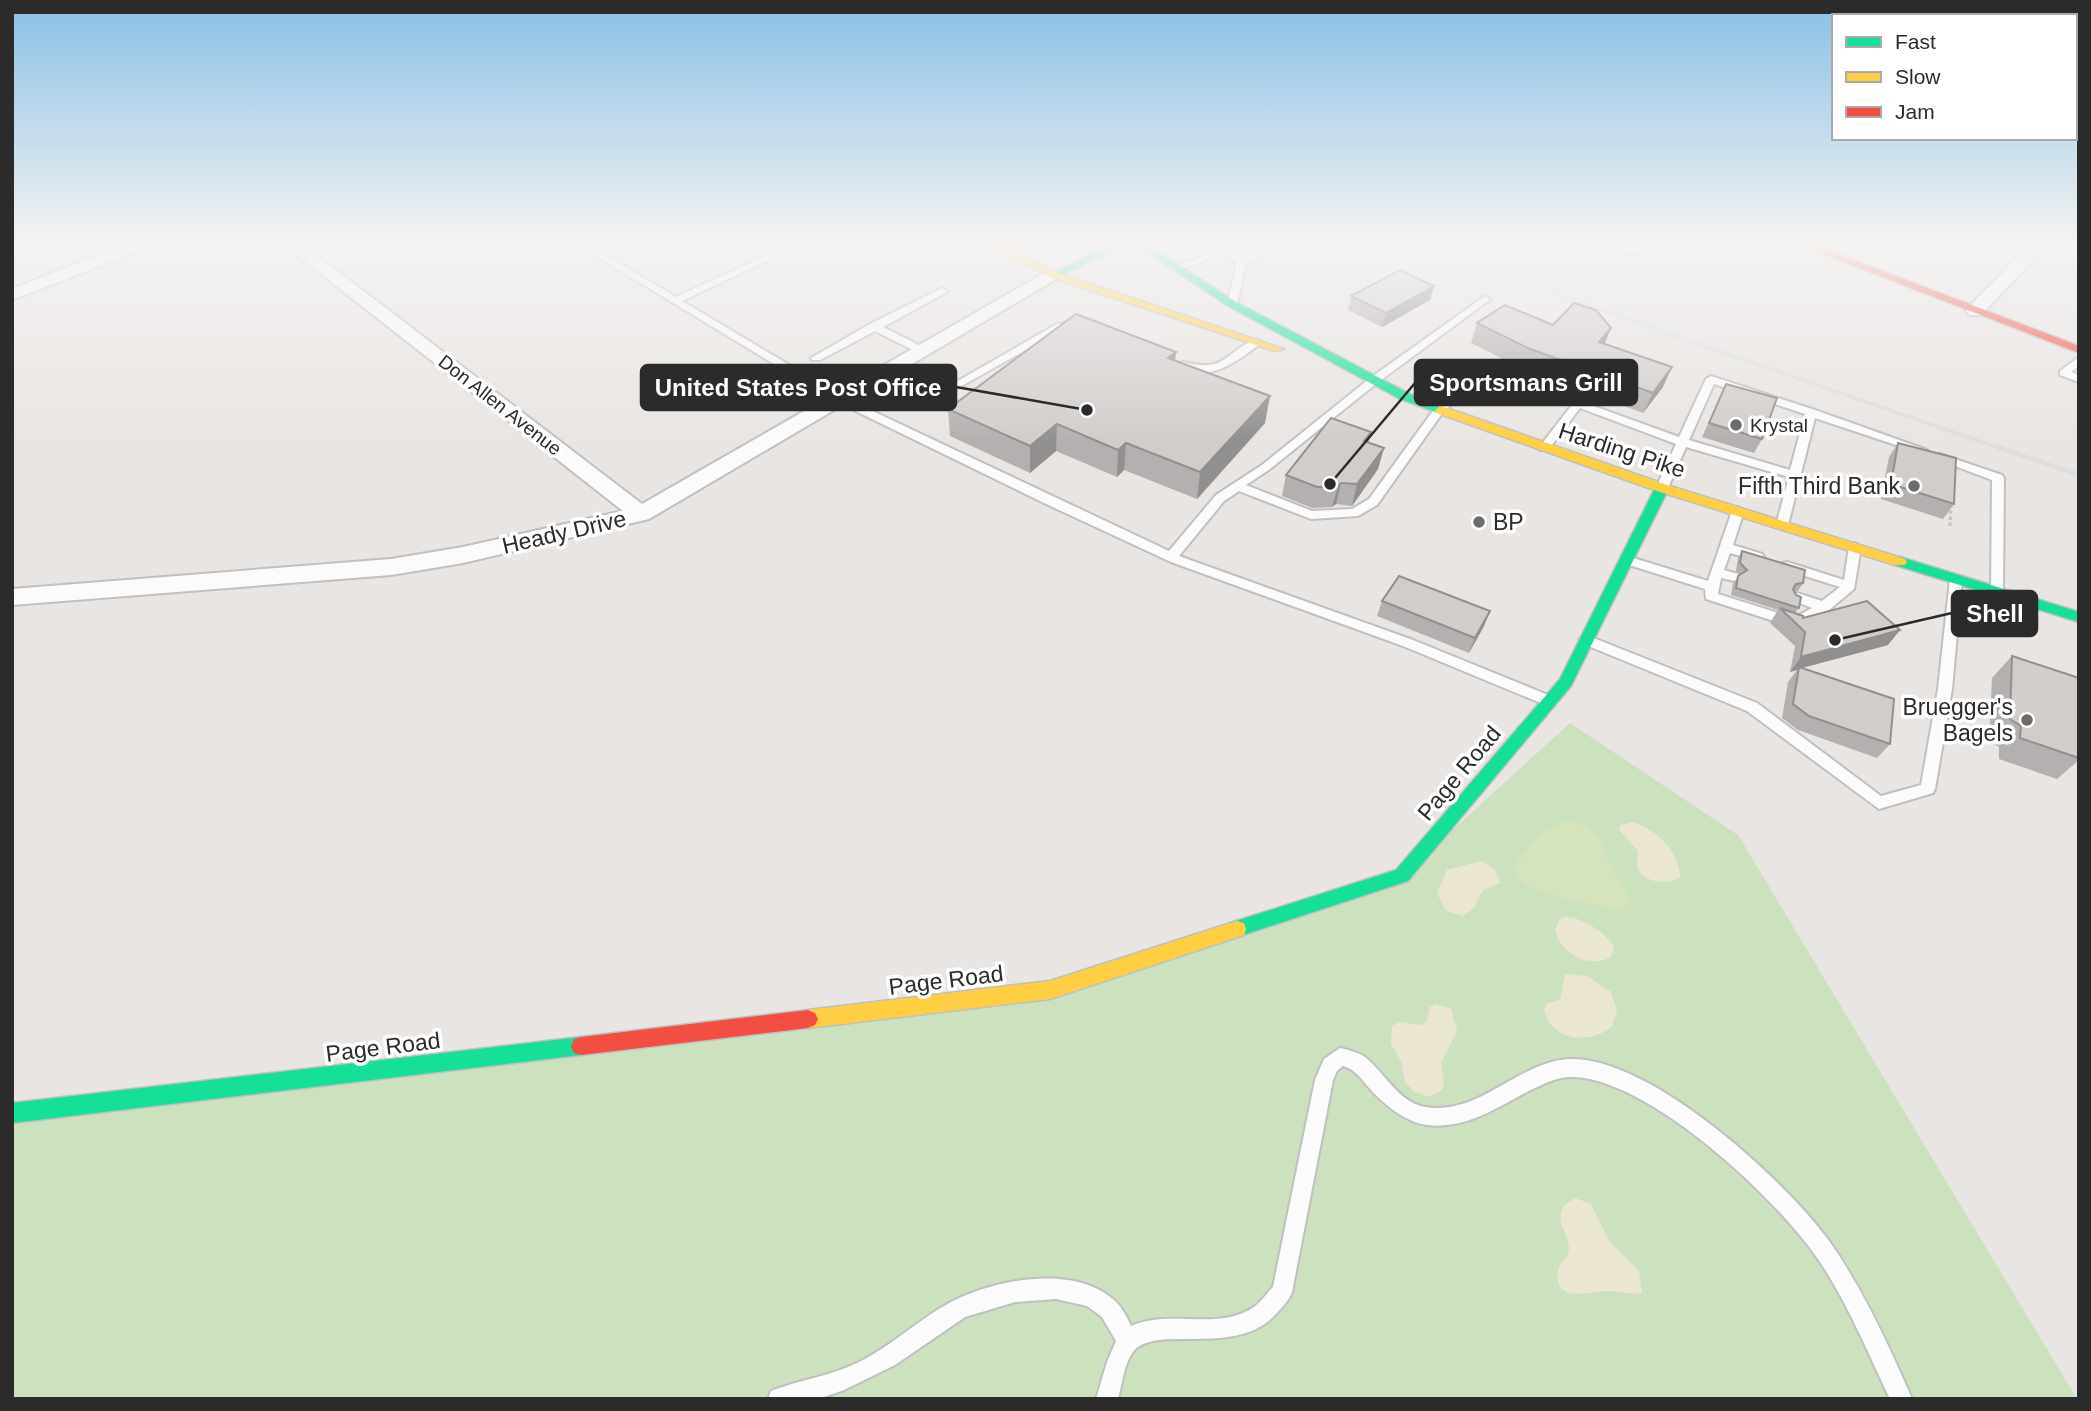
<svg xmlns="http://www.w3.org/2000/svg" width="2091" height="1411" font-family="Arial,sans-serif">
<rect width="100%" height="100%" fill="#e8e5e2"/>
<polygon fill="#cce1be" points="1570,723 1738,835 2077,1399 12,1399 12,1113 1050,990 1402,876"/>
<g fill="#ebe6d2">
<path d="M1632 822C1656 829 1680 851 1680 877 1669 885 1644 883 1638 869 1636 863 1638 857 1638 851L1619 830 1621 825Z"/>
<polygon points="1481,861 1495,870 1500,883 1483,890 1474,908 1463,916 1446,911 1437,893 1447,870"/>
<path d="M1564 917C1581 916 1606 933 1614 947L1611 957C1588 969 1561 954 1555 930L1559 920Z"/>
<path d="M1565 974 1587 976 1611 992 1617 1010 1612 1027C1588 1045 1552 1041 1544 1010L1547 1003 1560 1000Z"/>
<polygon points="1436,1004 1451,1009 1457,1031 1441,1063 1444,1082 1442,1090 1429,1097 1414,1092 1405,1082 1401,1061 1391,1044 1392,1026 1398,1022 1422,1025 1427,1021 1430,1007"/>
<path d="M1575 1198 1591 1204 1609 1241 1639 1271 1642 1293C1631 1295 1620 1291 1608 1291 1591 1291 1553 1305 1558 1271 1559 1262 1570 1257 1569 1247 1567 1230 1555 1225 1564 1205Z"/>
</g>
<path fill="#d5e4bc" d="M1572 821 1585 825 1599 839 1613 870 1628 894 1627 906 1617 909C1596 905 1508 894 1515 865 1529 845 1546 824 1572 821Z"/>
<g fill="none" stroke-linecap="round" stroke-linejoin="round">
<g stroke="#c1c0c0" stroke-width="4">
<g id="lane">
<path d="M576 244H587L676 297 791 244H803L682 301 843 397 1169 551 1216 495 1262 465 1369 379 1485 296 1490 299 1488 301 1377 383 1270 469 1246 485 1312 511 1352 509 1369 499 1435 408 1486 367 1679 437 1706 379 1711 376 1815 410 1927 450 1921 453 1917 452 1815 418 1788 525 1782 529 1776 525 1789 477 1686 447 1668 488 1662 492 1658 491 1656 488 1676 444 1580 408 1548 450H1540V446L1572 405 1487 374 1443 412 1377 505 1358 516 1311 519 1239 491 1224 501 1179 556 1413 640 1553 697 1555 701 1548 706 1403 646 1171 562 1044 503 835 401ZM1714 384 1805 414 1790 470 1689 440Z"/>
<polygon points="1207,244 1218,244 1243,258 1278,244 1290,244 1246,264 1237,304 1232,307 1227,304 1237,263 1222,254 1178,271 1170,269 1216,251"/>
<path d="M1607 244C1617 244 1627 249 1635 248 1644 247 1650 244 1658 244 1642 256 1623 256 1607 244Z"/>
<polygon points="942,288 947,291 945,293 883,327 927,349 927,353 919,353 875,331 820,360 812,360 811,358 870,324"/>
<polygon points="1076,322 1080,323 1080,327 1063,329 958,388 932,387 887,369 892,366 937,382 956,382 1057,324"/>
<path d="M1256 339 1261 342 1260 344C1236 362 1207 385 1178 365L1183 362C1227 373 1223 353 1256 339Z"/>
<polygon points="2079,357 2079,366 2071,372 2079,375 2079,382 2060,375 2060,371"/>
<polygon points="1940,454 2002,475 2004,478 2003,591 2002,594 1992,594 1991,591 1992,480 1936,459 1936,455"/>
<polygon points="1738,507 1744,511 1733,545 1762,554 1764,557 1758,561 1730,553 1724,570 1738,574 1740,577 1734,581 1721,578 1718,594 1794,618 1812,608 1792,600 1791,597 1792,594 1797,593 1822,601 1840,587 1783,569 1781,566 1783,563 1787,562 1844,580 1849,547 1855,543 1861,547 1854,589 1829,610 1795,628 1706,599 1705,589 1623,563 1621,560 1627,556 1708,581 1732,511"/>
<polygon points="1956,575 1962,579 1952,689 1935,789 1933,793 1879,809 1747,711 1581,643 1579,640 1581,637 1591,637 1757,703 1881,796 1921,785 1938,689 1950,579"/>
<path d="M1340 1048C1348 1050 1358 1052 1365 1057 1385 1073 1398 1102 1425 1107 1480 1116 1517 1062 1569 1059 1649 1055 1791 1184 1834 1248 1865 1294 1890 1348 1912 1399H1890C1868 1353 1848 1304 1820 1262 1779 1200 1648 1077 1571 1077 1557 1077 1543 1084 1531 1090 1498 1107 1466 1130 1427 1125 1405 1122 1385 1105 1370 1089 1362 1080 1355 1069 1343 1066L1337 1071 1333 1080 1292 1292C1289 1301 1282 1307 1276 1314 1236 1359 1155 1323 1133 1352 1124 1364 1122 1384 1118 1399H1096L1107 1362 1116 1341 1102 1317 1087 1306 1056 1299 1015 1302 965 1317 895 1365 844 1390 818 1399H768L771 1391C799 1380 830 1376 857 1363 892 1346 919 1319 951 1302 995 1279 1074 1264 1114 1300 1122 1307 1127 1317 1131 1326 1170 1308 1217 1332 1254 1307 1261 1302 1267 1293 1273 1287L1315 1080 1324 1059Z"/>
</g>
</g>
<g stroke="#c1c0c0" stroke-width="4">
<g id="street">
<polygon points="126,244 149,244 147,248 12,300 12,289"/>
<polygon points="283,244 302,244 642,504 1048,271 1060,271 1063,275 649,519 463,563 391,575 12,605 12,589 391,559 463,547 623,511"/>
<polygon points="2030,244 2048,244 1981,315 1969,315 1966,311 1969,307"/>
</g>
</g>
<g stroke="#c1c0c0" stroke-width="3">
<g id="fast">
<polygon points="1113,244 1127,244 1058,277 1049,275"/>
<polygon points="1135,244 1147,244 1236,302 1408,393 1447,410 1441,414 1400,399 1228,306"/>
<polygon points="1662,484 1669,488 1571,686 1408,881 1237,937 1230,935 1228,929 1230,923 1396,870 1560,679 1655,488"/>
<polygon points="1900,557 2079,612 2079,622 1895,565 1893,562 1895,559"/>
<polygon points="581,1037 588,1039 591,1046 588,1053 581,1055 12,1123 12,1103"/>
</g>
</g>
<g stroke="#c1c0c0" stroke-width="3">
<g id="slow">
<polygon points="982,244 996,244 1058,273 1284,349 1274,351 1050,277"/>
<polygon points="1441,406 1667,485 1905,559 1907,562 1905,565 1895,565 1657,491 1437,413 1435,410"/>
<polygon points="1237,921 1244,923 1246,929 1244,935 1050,999 808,1028 801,1025 798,1019 801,1013 808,1010 1050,981"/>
</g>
</g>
<g stroke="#c1c0c0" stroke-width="3">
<g id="jam">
<polygon points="1797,244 1812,244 2079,346 2079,353"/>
<polygon points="808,1010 815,1013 818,1019 815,1025 808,1028 581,1055 574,1053 571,1046 574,1039 581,1037"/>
</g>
</g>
<polyline stroke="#c6c6c6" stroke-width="3.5" stroke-dasharray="3.5 2.5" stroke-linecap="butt" points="1950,526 1951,502"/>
<use href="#lane" fill="#fcfbfb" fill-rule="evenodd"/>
<use href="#street" fill="#fcfbfb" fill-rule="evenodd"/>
<use href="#fast" fill="#16e098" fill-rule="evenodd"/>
<use href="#slow" fill="#ffcf43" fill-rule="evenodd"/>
<use href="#jam" fill="#f24e42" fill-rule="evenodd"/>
<polyline stroke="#dededf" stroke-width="3.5" points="1422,244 1658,330 2005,450"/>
<polyline stroke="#dededf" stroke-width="4.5" points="2000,448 2079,475"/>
</g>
<g fill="#b3b0af">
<polygon points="1306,244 1330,244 1316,249"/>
<polygon points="1351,296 1430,300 1382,327 1348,310"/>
<polygon points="1477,323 1553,325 1605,344 1663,387 1643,413 1523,369 1471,343"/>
<polygon points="1175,361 1265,423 1197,499 1124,470 1117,477 1056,451 1030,473 950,436 948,409"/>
<polygon points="1726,384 1762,439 1754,453 1702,437"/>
<polygon points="1371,432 1368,442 1378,469 1352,506 1336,504 1332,507 1312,508 1282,496 1286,475"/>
<polygon points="1898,443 1954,504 1943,519 1881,499 1889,457"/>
<polygon points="1742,551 1803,583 1798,591 1794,591 1799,608 1795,613 1803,618 1888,645 1802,668 1890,744 1877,758 1798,730 1782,718 1788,682 1797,670 1790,672 1795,646 1770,623 1778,610 1731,595 1733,584 1740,575 1736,571 1738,558"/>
<polygon points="1382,601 1484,626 1469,653 1377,616"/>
<polygon points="2012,656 2079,678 2079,760 2057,779 1999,759 1999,747 1989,740 1992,678"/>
</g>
<g fill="#92908e">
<polygon points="1317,244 1330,244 1316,249"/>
<polygon points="1434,286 1430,300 1382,327 1386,313"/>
<polygon points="1611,328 1603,348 1599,342"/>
<polygon points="1176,352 1173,378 1168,358"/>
<polygon points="1672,367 1663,387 1643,413 1653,393"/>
<polygon points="1270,396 1265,423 1197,499 1200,472"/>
<polygon points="1057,424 1056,451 1030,473 1030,446"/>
<polygon points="1371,432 1365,453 1364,441"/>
<polygon points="1126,443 1124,470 1117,477 1118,450"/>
<polygon points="1384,448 1378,469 1352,506 1357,484"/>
<polygon points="1341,483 1336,504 1332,507 1338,486"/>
<polygon points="1490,611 1484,626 1469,653 1475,638"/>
<polygon points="1900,630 1888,645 1798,669 1799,667 1797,670 1790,672 1801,657"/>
</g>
<g fill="#d0cdcb" stroke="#92908e" stroke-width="2">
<polygon points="1400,270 1434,286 1386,313 1351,296"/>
<polygon points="1574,303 1596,310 1611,328 1599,342 1672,367 1653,393 1530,349 1477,323 1505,305 1553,325"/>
<polygon points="1076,314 1176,352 1168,358 1270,396 1200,472 1126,443 1118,450 1057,424 1030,446 948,409"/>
<polygon points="1726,384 1777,398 1762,439 1709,423"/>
<polygon points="1331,418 1371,432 1364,441 1384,448 1357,484 1341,483 1338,486 1317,487 1286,475"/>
<polygon points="1898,443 1956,458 1954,504 1891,484"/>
<polygon points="1742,551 1805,570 1803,583 1796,584 1793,589 1796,595 1801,597 1799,608 1736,588 1738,576 1747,570 1740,563"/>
<polygon points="1399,576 1490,611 1475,638 1382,601"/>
<polygon points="1867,601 1900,630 1801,657 1805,632 1780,608 1803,616 1803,618"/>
<polygon points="2012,656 2079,678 2079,758 2020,738 2021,726 2010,719"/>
<polygon points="1799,667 1894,699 1890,744 1809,716 1793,704"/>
</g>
<linearGradient id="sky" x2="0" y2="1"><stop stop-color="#89c0e6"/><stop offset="0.55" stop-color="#f5f3f2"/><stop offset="1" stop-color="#f5f3f2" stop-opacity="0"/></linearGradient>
<rect width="2091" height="442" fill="url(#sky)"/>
<g fill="#6d6c6b" stroke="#fff" stroke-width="2.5">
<circle cx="1736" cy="425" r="7"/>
<circle cx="1914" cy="486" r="7"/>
<circle cx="1479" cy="522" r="7"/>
<circle cx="2027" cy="720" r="7"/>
</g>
<g text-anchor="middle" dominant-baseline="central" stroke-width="7" stroke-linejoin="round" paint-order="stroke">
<g font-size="19" fill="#2b2b2b" stroke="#fff">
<text transform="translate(500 405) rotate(38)">Don Allen Avenue</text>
</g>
<g font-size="19" fill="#2b2b2b" stroke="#fff" text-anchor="start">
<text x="1750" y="425">Krystal</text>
</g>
<g font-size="23" fill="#2b2b2b" stroke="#fff">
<text transform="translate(1622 450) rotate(18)">Harding Pike</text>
<text transform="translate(564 532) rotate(-13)">Heady Drive</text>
<text transform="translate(1459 773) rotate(-50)">Page Road</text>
<text transform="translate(946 980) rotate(-7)">Page Road</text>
<text transform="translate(383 1047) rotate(-7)">Page Road</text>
</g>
<g font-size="23" fill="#2b2b2b" stroke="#fff" text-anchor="end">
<text x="1900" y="486">Fifth Third Bank</text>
<text x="1493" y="522" text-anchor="start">BP</text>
<text x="2013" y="707">Bruegger's<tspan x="2013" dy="26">Bagels</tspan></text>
</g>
</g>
<path fill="none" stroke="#2b2b2b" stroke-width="2.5" d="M1330 484L1415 383M1087 410L956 387M1835 640L1952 613"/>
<g fill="#2b2b2b" stroke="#fff" stroke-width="2.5">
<circle cx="1330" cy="484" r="7"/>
<circle cx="1087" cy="410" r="7"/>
<circle cx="1835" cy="640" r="7"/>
</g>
<g fill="#2b2b2b" stroke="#2b2b2b" stroke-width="2.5">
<rect x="1415" y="360" width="222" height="45" rx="7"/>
<rect x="641" y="365" width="315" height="45" rx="7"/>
<rect x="1952" y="591" width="85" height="45" rx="7"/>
</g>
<g font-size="24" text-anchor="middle" font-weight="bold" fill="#fff">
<text x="1526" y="391">Sportsmans Grill</text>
<text x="798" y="396">United States Post Office</text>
<text x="1995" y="622">Shell</text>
</g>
<rect width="2091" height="1411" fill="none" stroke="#2b2b2b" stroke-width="28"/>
<rect x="1832" y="14" width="245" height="126" fill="#ffffff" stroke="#aaaaaa" stroke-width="2"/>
<rect x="1846" y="37" width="35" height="10" fill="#16e098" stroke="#aaaaaa" stroke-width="2"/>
<text x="1895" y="49" font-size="21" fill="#2b2b2b">Fast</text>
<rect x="1846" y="72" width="35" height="10" fill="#ffcf43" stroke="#aaaaaa" stroke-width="2"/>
<text x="1895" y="84" font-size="21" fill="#2b2b2b">Slow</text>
<rect x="1846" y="107" width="35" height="10" fill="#f24e42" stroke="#aaaaaa" stroke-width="2"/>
<text x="1895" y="119" font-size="21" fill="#2b2b2b">Jam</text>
</svg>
